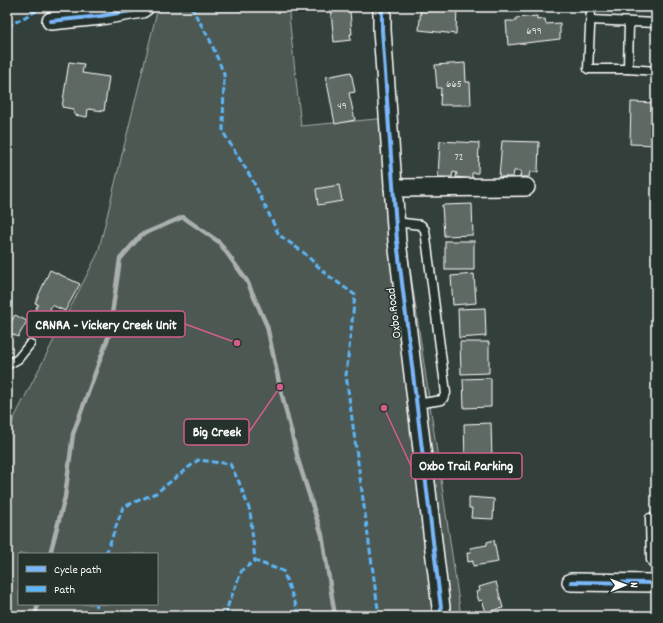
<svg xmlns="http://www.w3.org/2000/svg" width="663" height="623" font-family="Dekko,sans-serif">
<rect width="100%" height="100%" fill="#333f3a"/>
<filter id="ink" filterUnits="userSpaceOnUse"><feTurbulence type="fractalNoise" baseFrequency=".025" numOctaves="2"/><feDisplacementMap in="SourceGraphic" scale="8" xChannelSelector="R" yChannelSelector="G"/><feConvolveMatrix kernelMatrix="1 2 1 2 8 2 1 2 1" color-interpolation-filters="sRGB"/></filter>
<g filter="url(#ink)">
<path fill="#4d5853" stroke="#a6aca9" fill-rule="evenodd" d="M158 7H294L289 16 301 126 388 118 461 616H7V432L98 253ZM19 554H157V604H19Z"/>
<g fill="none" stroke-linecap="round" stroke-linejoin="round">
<g stroke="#abb0ae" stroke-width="4.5">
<polyline points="50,554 65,497 73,434 109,335 120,259 141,235 183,217 219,242 247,281 267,326 280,387 299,463 322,535 335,616"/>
<polyline points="35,616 38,604"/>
</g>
</g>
<g fill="#5f6964" stroke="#fff">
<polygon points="346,7 346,9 350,11 352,34 350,34 351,40 334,42 331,13 333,13 332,9"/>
<polygon points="421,7 457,7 456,34 419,30"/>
<polygon points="537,16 537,20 545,19 546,24 560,23 560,39 508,45 506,21 516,21 516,18"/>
<polygon points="69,62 84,64 82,73 109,77 104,111 88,109 87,117 75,115 73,109 62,107"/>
<polygon points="465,63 466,82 470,82 471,105 440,105 441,88 437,88 435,65"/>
<polygon points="351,72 355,92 349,93 355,120 335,124 326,77"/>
<polygon points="631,102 656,103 656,145 630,144"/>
<polygon points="440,141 479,143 478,173 472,173 472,179 456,177 457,173 453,172 452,177 438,177"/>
<polygon points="502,141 539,142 538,172 530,172 529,177 520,177 521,171 514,171 513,177 499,177"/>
<polygon points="339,185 342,201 318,205 316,189"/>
<polygon points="472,204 473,235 444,236 442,205"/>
<rect x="445" y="241" width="29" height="29"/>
<polygon points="50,270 80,284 65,311 52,305 46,318 34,312 38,304 35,303"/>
<polygon points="474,274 476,303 453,305 451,276"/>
<polygon points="485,308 486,336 459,338 458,309"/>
<polygon points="15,315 27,321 18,337 7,331 7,329"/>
<polygon points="460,342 489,342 489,373 461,374"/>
<polygon points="491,378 491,407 464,408 463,379"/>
<polygon points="491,423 492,459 465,460 464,424"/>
<polygon points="469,497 494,499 493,519 471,518 472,508 469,508"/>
<polygon points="494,540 498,562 473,566 473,561 468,562 467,553 471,552 470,548 487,545 487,542"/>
<polygon points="496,582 503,608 486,612 482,600 479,601 476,592 480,591 479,587"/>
</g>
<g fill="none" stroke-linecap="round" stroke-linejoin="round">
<g stroke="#fff" stroke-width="11">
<g id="service">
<polyline points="591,7 588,69 628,69 656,71"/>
<polyline points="591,20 656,23"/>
<polyline points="628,69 629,22"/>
<polyline points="395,222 421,225 425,230 446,393 442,400 416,404"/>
<polyline points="7,365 18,359 30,344"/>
<polyline points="650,518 651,560 656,567"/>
</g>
</g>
<g stroke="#fff" stroke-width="20">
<g id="minor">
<polyline points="382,7 382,30 397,241 442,616"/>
<polyline points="51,21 101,16 142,9 145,7"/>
<polyline points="393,188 526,187"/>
<polyline points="571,582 656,583"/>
</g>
</g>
<use href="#service" stroke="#26332d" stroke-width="8"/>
<use href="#minor" stroke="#26332d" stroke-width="17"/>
<g stroke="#5cb8fa" stroke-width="3" stroke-dasharray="6 3" stroke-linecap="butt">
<polyline points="191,7 210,40 224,74 223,132 252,179 279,235 303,252 326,274 355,295 346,375 379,616"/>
<polyline points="7,25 12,24 40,9 50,7"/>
<polyline points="106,554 123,507 156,493 198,460 230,464 239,482 250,511 255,561"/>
<polyline points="95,616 96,604"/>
<polyline points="227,616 228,605 242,570 255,561 283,571 300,616"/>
</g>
<g stroke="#26332d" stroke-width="6">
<g id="cycleway">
<polyline points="382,7 382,30 397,241 442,616"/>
<polyline points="51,21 101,16 142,9 145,7"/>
<polyline points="571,582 656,583"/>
</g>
</g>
<use href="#cycleway" stroke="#7ab7fb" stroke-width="4"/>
</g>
</g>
<g text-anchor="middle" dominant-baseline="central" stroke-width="3" stroke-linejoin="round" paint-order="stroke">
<g font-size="11" fill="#d7dad8">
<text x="534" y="32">699</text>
<text x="454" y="85">665</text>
<text x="342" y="107">49</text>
<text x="459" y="158">72</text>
</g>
<g font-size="13" fill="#fff" stroke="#26332d">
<text transform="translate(395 313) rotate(-97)">Oxbo Road</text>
</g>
</g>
<path fill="none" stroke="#d45d8c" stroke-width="1.5" d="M237 343L185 324M280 387L249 432M384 408L411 466"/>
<g fill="#d45d8c" stroke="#26332d" stroke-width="1.5">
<circle cx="237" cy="343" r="4"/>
<circle cx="280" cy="387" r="4"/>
<circle cx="384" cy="408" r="4"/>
</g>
<g fill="#26332d" stroke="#d45d8c" stroke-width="1.5">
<rect x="27" y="311" width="158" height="26" rx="4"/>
<rect x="184" y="419" width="65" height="26" rx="4"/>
<rect x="411" y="453" width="111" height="26" rx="4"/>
</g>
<g font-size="14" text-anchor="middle" font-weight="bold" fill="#fff">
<text x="106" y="329">CRNRA - Vickery Creek Unit</text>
<text x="217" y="436">Big Creek</text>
<text x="466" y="470">Oxbo Trail Parking</text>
</g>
<rect width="663" height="623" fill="none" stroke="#26332d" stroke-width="24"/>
<rect x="12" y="12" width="639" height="599" fill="none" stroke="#fff" stroke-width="1.5" filter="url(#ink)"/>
<rect x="18" y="553" width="140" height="52" fill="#26332d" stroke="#7d8581"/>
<rect x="26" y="566" width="20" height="6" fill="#7ab7fb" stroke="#7d8581"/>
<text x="54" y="573" font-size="12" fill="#ffffff">Cycle path</text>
<rect x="26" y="586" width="20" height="6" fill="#5cb8fa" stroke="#7d8581"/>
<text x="54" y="593" font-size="12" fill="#ffffff">Path</text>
<g transform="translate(625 585) rotate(89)" stroke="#26332d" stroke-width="3" paint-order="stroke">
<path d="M0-3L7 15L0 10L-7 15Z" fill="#ffffff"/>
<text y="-6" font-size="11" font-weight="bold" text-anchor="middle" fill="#ffffff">N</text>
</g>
</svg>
